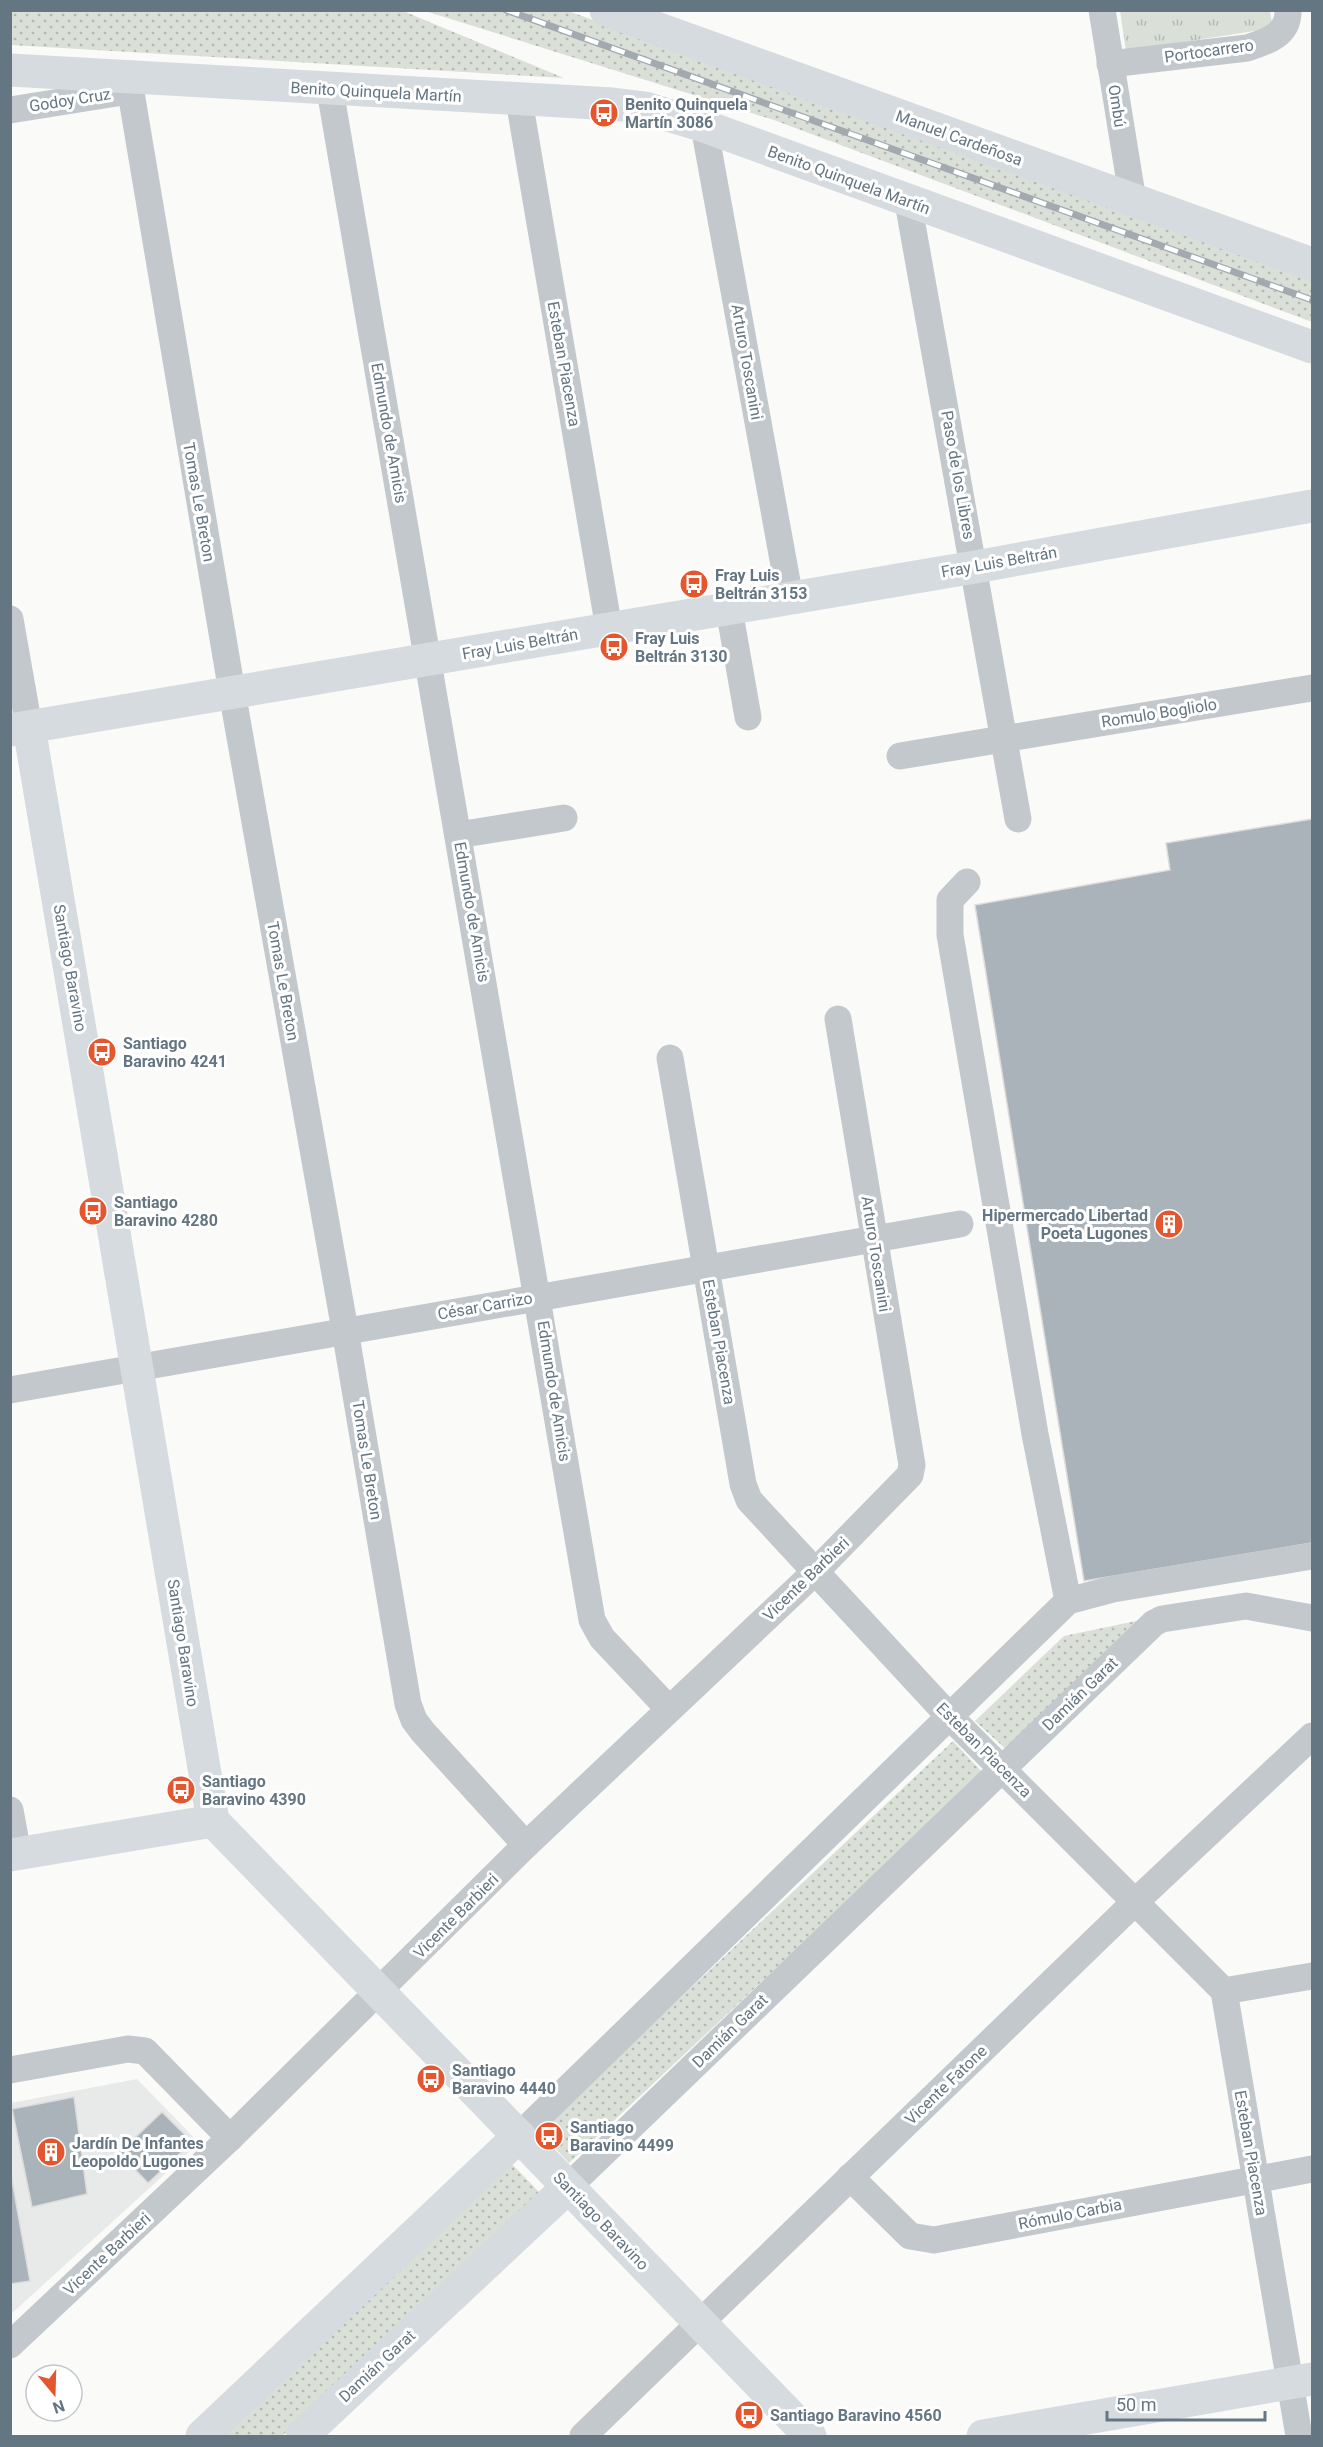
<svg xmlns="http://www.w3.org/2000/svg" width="1323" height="2447" font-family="Roboto,sans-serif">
<defs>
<pattern id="grass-dots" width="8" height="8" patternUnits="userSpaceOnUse" patternTransform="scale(1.5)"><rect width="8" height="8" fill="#dadfd7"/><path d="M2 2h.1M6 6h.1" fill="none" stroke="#b4b9b4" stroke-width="1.8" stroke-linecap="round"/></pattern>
<pattern id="park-tufts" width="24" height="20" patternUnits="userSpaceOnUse" patternTransform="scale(1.5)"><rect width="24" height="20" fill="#dadfd7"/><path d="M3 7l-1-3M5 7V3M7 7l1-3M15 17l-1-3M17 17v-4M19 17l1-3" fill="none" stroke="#b4b9b4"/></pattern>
</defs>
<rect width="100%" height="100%" fill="#fafaf8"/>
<polygon fill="#e8e9e9" points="137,2079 199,2143 11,2314 11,2103"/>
<g fill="url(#grass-dots)">
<polygon points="10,11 403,11 564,78 11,45"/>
<polygon points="425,11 568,11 1312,278 1312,322 774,120"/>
<polygon points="1141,1620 1009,1752 975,1721 1064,1636"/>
<polygon points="953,1741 983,1773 569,2163 539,2131"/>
<polygon points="509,2161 539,2192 282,2436 220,2436"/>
</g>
<polygon fill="url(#park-tufts)" points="1120,11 1270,11 1273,28 1126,51"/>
<g fill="#aab3b9" stroke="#dcdcda" stroke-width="1.5">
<polygon points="1312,819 1312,1543 1084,1581 975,905 1170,870 1166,843"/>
<polygon points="74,2097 87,2194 32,2207 12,2109"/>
<polygon points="162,2112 192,2142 148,2183 119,2153"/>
<polygon points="10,2169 30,2281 10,2284"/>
</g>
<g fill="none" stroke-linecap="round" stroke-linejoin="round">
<g stroke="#c3c8cc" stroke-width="27">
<polyline points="1102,10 1133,201"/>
<path d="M1110 64 1247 48C1266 42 1289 35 1288 10"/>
<polyline points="128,75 232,692 345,1330 408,1704 414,1720 423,1732 526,1845"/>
<polyline points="330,90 592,1620 602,1638 668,1708"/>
<polyline points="519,100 609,629"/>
<polyline points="10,110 129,91"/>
<polyline points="704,126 790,598"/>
<polyline points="908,202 1018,819"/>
<polyline points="729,609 748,717"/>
<polyline points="10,619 29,727"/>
<polyline points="900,756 1312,688"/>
<polyline points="458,835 564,818"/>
<polyline points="967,882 950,900 950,935 1035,1434 1068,1601"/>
<polyline points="670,1058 743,1484 749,1500 950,1717 1224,1991 1299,2436"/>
<polyline points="10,1390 960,1224"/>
<polyline points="10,1810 18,1854"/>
<polyline points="1224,1991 1312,1976"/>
<polyline points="10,2070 128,2049 145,2051 230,2138"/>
<polyline points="519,2136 1068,1601 1113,1589 1312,1556"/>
<polyline points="850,2177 910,2236 934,2240 1312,2169"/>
<polyline points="567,2188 1154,1623 1162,1619 1246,1606 1312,1618"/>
<polyline points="10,2345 230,2138 526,1845 816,1571 910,1475 912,1465 838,1019"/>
<polyline points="583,2436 1134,1903 1312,1736"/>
</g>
<g stroke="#d6dbdf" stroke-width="33">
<polyline points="606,10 1312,264"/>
<polyline points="10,70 613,104 645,108 704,126 1312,347"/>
<polyline points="29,727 213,1821 810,2436"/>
<polyline points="10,730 975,567 1312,506"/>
<polyline points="10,1855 213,1821"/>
<polyline points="202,2436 519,2136"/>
<polyline points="302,2436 567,2188"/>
<polyline points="983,2436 1312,2379"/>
</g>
<g stroke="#a2aab0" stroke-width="7">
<polyline id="rail" points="506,10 1312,300"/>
</g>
<use href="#rail" stroke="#fff" stroke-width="4.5" stroke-dasharray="14" stroke-linecap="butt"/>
</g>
<defs>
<g id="bus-disc" transform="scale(1.5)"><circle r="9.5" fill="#e4572e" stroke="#fff"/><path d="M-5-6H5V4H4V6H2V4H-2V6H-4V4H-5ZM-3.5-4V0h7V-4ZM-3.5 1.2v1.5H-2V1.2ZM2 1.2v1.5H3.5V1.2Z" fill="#fff"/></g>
<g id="building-disc" transform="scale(1.5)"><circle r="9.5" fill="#e4572e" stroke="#fff"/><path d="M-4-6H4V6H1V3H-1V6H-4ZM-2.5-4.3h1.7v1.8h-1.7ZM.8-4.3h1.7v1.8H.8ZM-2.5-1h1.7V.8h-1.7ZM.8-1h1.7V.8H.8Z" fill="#fff"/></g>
</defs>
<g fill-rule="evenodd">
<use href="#bus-disc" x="604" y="113"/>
<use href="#bus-disc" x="694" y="584"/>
<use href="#bus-disc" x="614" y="647"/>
<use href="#bus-disc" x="102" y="1052"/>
<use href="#bus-disc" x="93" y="1211"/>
<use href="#building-disc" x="1169" y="1224"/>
<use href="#bus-disc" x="181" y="1790"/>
<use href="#bus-disc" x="431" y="2079"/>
<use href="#bus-disc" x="549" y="2136"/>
<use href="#building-disc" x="51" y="2152"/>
<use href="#bus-disc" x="749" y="2415"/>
</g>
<g text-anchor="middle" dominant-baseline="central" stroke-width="6" stroke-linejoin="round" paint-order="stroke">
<g font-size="16" fill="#657683" stroke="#fff">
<text transform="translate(1209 51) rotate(-8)">Portocarrero</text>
<text transform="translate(376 92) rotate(3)">Benito Quinquela Martín</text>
<text transform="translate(70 100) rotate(-9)">Godoy Cruz</text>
<text transform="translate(1117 106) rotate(81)">Ombú</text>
<text transform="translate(959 138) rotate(20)">Manuel Cardeñosa</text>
<text transform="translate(849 180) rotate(20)">Benito Quinquela Martín</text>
<text transform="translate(747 362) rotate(80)">Arturo Toscanini</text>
<text transform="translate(564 364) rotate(80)">Esteban Piacenza</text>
<text transform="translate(389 433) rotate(80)">Edmundo de Amicis</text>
<text transform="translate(958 475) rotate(80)">Paso de los Libres</text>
<text transform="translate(199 502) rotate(80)">Tomas Le Breton</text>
<text transform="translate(999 562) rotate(-10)">Fray Luis Beltrán</text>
<text transform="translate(520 644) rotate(-10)">Fray Luis Beltrán</text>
<text transform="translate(1159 713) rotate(-9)">Romulo Bogliolo</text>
<text transform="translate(472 912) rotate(80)">Edmundo de Amicis</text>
<text transform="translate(70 968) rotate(80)">Santiago Baravino</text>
<text transform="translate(283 981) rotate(80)">Tomas Le Breton</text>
<text transform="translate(876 1254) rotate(81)">Arturo Toscanini</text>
<text transform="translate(485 1306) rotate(-10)">César Carrizo</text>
<text transform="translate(719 1342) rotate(80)">Esteban Piacenza</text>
<text transform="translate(554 1391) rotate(81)">Edmundo de Amicis</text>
<text transform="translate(367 1460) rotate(81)">Tomas Le Breton</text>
<text transform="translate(806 1579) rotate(-44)">Vicente Barbieri</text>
<text transform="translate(183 1643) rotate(81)">Santiago Baravino</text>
<text transform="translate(1080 1694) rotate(-44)">Damián Garat</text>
<text transform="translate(984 1750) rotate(45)">Esteban Piacenza</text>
<text transform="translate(456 1916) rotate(-45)">Vicente Barbieri</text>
<text transform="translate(730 2031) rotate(-44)">Damián Garat</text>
<text transform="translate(946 2085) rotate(-44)">Vicente Fatone</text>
<text transform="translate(1251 2153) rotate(80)">Esteban Piacenza</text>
<text transform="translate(1070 2214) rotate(-11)">Rómulo Carbia</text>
<text transform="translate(601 2221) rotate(46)">Santiago Baravino</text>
<text transform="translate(107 2254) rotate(-43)">Vicente Barbieri</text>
<text transform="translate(377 2366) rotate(-43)">Damián Garat</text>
</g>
<g font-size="16" font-weight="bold" fill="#657683" stroke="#fff" text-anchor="start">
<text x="625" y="104">Benito Quinquela<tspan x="625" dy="18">Martín 3086</tspan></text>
<text x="715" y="575">Fray Luis<tspan x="715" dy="18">Beltrán 3153</tspan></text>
<text x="635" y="638">Fray Luis<tspan x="635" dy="18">Beltrán 3130</tspan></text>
<text x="123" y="1043">Santiago<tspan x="123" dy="18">Baravino 4241</tspan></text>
<text x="114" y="1202">Santiago<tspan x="114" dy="18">Baravino 4280</tspan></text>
<text x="1148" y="1215" text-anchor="end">Hipermercado Libertad<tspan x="1148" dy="18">Poeta Lugones</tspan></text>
<text x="202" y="1781">Santiago<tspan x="202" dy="18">Baravino 4390</tspan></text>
<text x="452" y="2070">Santiago<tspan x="452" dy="18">Baravino 4440</tspan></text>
<text x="570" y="2127">Santiago<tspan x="570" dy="18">Baravino 4499</tspan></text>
<text x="72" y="2143">Jardín De Infantes<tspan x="72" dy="18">Leopoldo Lugones</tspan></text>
<text x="770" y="2415">Santiago Baravino 4560</text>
</g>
</g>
<rect width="1323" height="2447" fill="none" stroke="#657683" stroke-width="24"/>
<g transform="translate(54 2393) rotate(161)"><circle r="28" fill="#ffffff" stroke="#c1c8cd" stroke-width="1.5"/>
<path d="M0-4.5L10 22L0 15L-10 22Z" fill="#e4572e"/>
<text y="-9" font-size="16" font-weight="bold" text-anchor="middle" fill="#657683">N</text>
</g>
<path d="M1107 2411v9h158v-9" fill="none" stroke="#657683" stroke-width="3"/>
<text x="1116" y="2411" font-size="18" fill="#657683" stroke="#ffffff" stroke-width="4.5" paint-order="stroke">50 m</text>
</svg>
